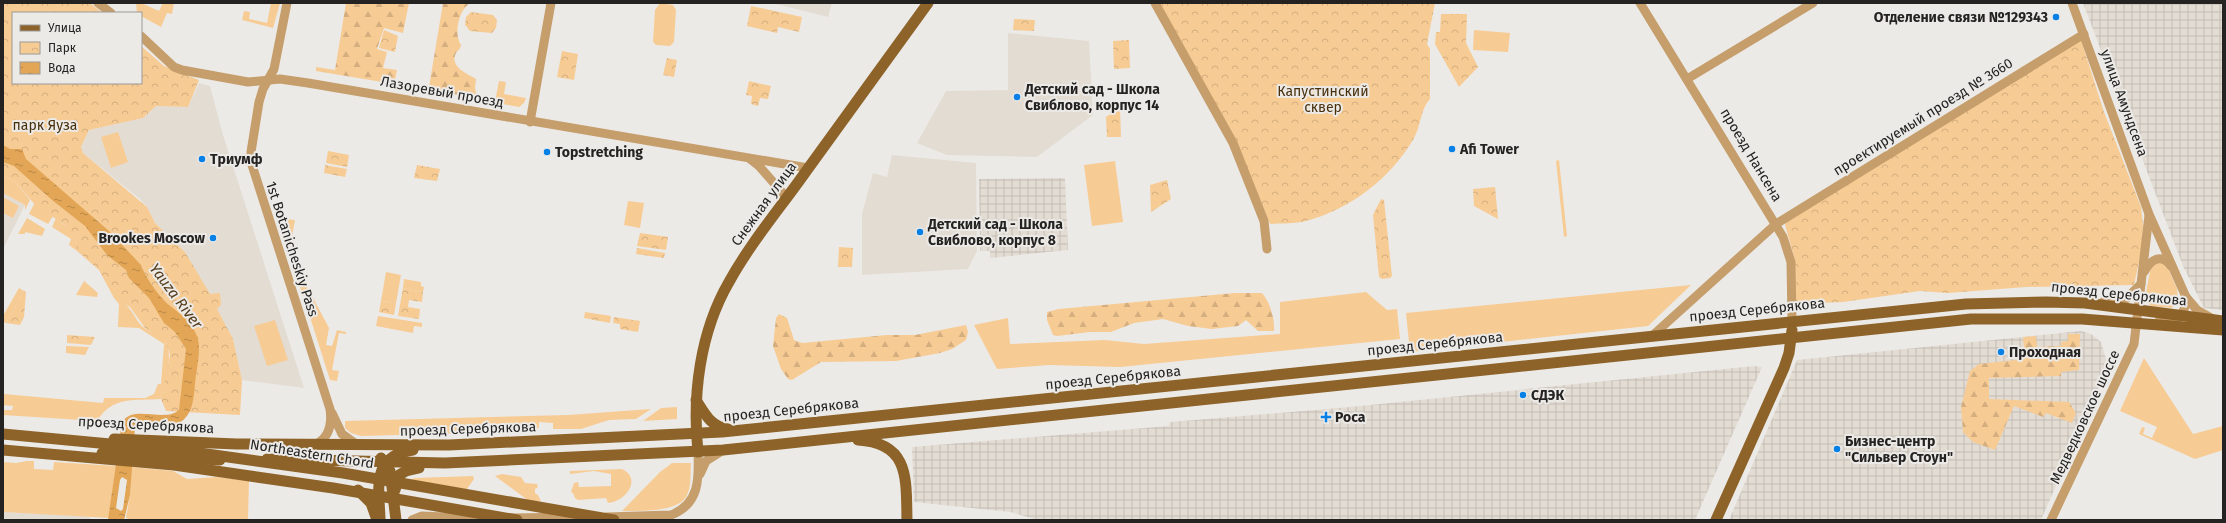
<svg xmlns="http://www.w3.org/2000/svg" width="2226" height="523" font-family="'Fira Sans',sans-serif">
<defs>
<pattern id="industrial-grid" width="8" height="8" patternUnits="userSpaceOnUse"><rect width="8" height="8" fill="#e3dcd3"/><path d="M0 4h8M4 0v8" fill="none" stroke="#c3bcb5"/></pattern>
<pattern id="forest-firs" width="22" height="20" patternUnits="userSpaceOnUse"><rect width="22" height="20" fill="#f7cb94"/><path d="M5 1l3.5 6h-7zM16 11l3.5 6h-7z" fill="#d4ae7f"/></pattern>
<pattern id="park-crowns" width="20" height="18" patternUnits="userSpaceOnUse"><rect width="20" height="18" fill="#f7cb94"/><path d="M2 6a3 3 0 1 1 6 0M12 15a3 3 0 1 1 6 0" fill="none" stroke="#d4ae7f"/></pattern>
<pattern id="water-ripples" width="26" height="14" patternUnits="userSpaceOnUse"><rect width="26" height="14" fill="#e2a656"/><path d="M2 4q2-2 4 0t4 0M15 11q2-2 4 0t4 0" fill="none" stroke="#b78747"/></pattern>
</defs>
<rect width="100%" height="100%" fill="#eceae7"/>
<g fill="#e3dcd3">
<polygon points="772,3 832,3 828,17"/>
<polygon points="1008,33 1089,41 1093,115 1037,157 947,155 917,143 946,91 1008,90"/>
<polygon points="199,83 210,86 223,135 304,388 242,380 233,339 185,252 155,223 147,207 140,199 83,153 81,147 89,130 143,118 156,106 188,107"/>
<polygon points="892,155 976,163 977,251 968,269 862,275 862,214 873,173 887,177"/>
<polygon points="3,193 25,205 3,249"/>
<polygon points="3,512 88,516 92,520 3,520"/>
</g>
<g fill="url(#industrial-grid)">
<polygon points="2083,3 2223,3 2223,310 2204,308 2183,266"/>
<polygon points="1065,178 1068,250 990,258 990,251 980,251 979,179"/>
<polygon points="2081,331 2091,334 2101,342 2106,359 2105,374 2041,520 1729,520 1797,360"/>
<polygon points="1754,366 1762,367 1695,520 1038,520 1010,512 914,502 912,447 1169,426 1170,422 1350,407"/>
</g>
<g fill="#f7cb94">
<polygon points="136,3 141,3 159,11 163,3 174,3 172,14 167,13 161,27 141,16 141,13 137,13"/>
<polygon points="271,3 280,3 273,28 242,20 244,11 250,12 249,19 267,23"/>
<polygon points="660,3 673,5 676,10 674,42 670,46 656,45 653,42 655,10"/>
<polygon points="1474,30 1510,33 1508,52 1473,50"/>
<polygon points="499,81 506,82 504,94 526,98 524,103 519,107 497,103 495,101"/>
<polygon points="118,132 128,162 111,168 101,137"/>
<polygon points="1559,160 1567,236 1564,237 1556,161"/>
<polygon points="1115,161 1123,222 1092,226 1084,165"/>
<polygon points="3,176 15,182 30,200 25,210 25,205 3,193"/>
<polygon points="3,197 19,206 13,218 3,213"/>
<polygon points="628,201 644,203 640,228 624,225"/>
<polygon points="34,204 53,216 48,224 29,214"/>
<polygon points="27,218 45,229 42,236 25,232 25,234 18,234"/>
<path d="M56 218C67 226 77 237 77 251L69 245 71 239 52 227Z"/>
<polygon points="278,218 295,220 289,253"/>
<polygon points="291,259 310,293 303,296"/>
<polygon points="2157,261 2167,266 2177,289 2178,300 2172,308 2151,306 2145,298 2151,266"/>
<polygon points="386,272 401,275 396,303 381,301"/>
<polygon points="404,279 421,282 421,286 424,287 423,292 403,288"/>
<polygon points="84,281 98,293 97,297 76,295"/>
<polygon points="1691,285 1648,326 1410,352 1406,313"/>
<polygon points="19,288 24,291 6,323 3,322 3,316"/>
<polygon points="1366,292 1387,310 1397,309 1400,339 1120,367 1049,365 997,369 974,325 1008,318 1010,344 1105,340 1144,344 1280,334 1280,302"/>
<polygon points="311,294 329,328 326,345 332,346 337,330 346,332 346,334 339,333 332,370 339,371 337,381 330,380 304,298"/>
<path d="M114 298C129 303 132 313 140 324 147 332 156 333 163 339 176 350 164 385 161 399 135 401 113 395 97 421L3 415V410H12L13 406 3 405 4 391V394L103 403 104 398H145L154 394 158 384H161L164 344 139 328 118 327 119 304Z"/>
<polygon points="378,316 422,323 422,327 414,326 413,333 376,326"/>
<polygon points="275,320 288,360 267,366 254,326"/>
<polygon points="66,346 89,347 85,355 66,353"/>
<polygon points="2144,358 2193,434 2223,426 2223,450 2195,459 2139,434 2142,427 2145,428 2143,434 2152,438 2157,427 2120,411"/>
<polygon points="677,407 677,419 643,421 661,408"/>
<polygon points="651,409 636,419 609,420 581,429 553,429 553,423 539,422 539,428 511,432 361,436 351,433 345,428 345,421 568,415"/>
<polygon points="27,461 34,461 34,469 53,470 54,462 116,466 109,518 3,512 3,462 16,463"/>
<path d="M672 463H691C690 474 692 487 686 497 678 512 638 511 622 511L660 472Z"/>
<polygon points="131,467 173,471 187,479 217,477 249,481 248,520 132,520 126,518 130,495"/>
<path d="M622 469C643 479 625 502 608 503L606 498 578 500 575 498 573 493 571 492 574 483 578 482 579 487 611 486V474L594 471 570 474V471Z"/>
<polygon points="502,474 521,477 525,483 537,484 538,487 535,489 535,493 538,495 541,501 529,501 495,476"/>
<polygon points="473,476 474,479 464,493 411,481 412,479 415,478"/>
</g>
<g fill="url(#forest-firs)">
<polygon points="346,3 409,3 403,33 384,28 377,49 387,52 383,68 397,70 394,84 316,71 316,67 335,70"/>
<path d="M443 3H470C458 11 454 34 461 45 460 50 458 50 456 53 449 67 468 74 476 79L475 88 477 98 411 87V84L429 87Z"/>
<path d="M1235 293H1262C1270 302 1275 319 1274 331H1258L1246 320 1238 326 1212 329 1188 326 1163 319 1134 323 1111 332H1090L1057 336 1053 335 1047 320V312L1059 309Z"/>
<polygon points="779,314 787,318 794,340 802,343 887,335 915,335 966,325 968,332 966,340 952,349 940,353 896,361 821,362 792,380 788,379 781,369 773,346 776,318"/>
<polygon points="2068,334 2080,334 2079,370 2061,372 2061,376 1989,378 1989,399 2069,402 2076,413 2072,423 2046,413 2043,417 2014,406 1995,450 1973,442 1963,432 1961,407 1970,371 1979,364 2025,359 2023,337 2036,336 2037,347 2061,346 2061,342 2068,341"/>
</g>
<g fill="url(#park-crowns)">
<polygon points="3,3 90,3 102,13 13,13 13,83 141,83 141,46 164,66 199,80 188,107 156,106 143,118 89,130 81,147 83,153 147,207 155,223 185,252 210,294 220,293 221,305 217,309 233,339 242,380 240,415 166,411 161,399 170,355 166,342 145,328 130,307 114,298 99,270 77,251 75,240 64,224 37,207 15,182 3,176"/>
<path d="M1158 3H1435L1427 44 1430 49V99C1420 110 1421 126 1414 138 1391 178 1351 209 1306 221 1295 224 1282 223 1270 224L1236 142Z"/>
<polygon points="751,6 802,17 799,32 778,27 777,33 747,26"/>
<polygon points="471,12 493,15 497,20 496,28 492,33 470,31 465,25 466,17"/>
<polygon points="1441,14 1467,14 1466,43 1478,67 1459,87 1435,44 1436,32 1440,32"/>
<polygon points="1014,19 1035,20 1034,31 1013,30"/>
<polygon points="384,30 398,36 395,52 379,48"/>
<polygon points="1129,40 1130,68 1114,69 1113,41"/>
<polygon points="2081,40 2104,112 2141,207 2143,225 2142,248 2134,285 2026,287 1948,293 1920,291 1843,302 1796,304 1795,260 1785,225 1787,221"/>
<polygon points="562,51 578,54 574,80 557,77"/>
<polygon points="667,58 677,60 674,77 663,75"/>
<polygon points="749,81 771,86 768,99 760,98 758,106 751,104 752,96 746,95"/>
<polygon points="1120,108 1121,137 1107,137 1106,117"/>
<polygon points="328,151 349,155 347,167 326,163"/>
<polygon points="325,165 347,169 345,177 324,173"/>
<polygon points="417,165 440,169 437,181 414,178"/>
<polygon points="1167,180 1171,199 1151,212 1150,185"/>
<polygon points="1495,187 1498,219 1474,206 1473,189"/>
<polygon points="1381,199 1384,200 1392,276 1390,278 1382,279 1379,277 1373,215"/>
<polygon points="640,233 668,237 666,250 637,246"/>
<polygon points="839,247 853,248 852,267 838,267"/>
<polygon points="637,248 665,253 664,258 636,254"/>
<polygon points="403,288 423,292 422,302 409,300 408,307 420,309 419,319 398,316"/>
<polygon points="24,291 26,292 24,317 20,325 6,323"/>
<polygon points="381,301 396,303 394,315 379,312"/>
<polygon points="585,312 611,316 610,323 584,318"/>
<polygon points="614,317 640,321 638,332 620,329 620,324 613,323"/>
<polygon points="67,335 95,337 91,345 67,343"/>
</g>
<path fill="url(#water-ripples)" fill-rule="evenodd" d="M3 145 10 149H22L26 159 109 231 141 265C144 275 160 298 169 305 180 314 191 321 197 336 202 349 196 370 195 384 194 396 193 413 182 421 169 431 149 419 135 428L130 495 124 520H108L122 422C134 404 164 423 179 410L186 349 175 332 164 323 149 298 129 278 126 270 107 255 85 226 52 200 14 166 3 162ZM122 477 127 480 123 509 121 511 116 508 120 480Z"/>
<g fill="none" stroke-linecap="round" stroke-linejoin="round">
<g stroke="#c59e6c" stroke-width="9">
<polyline points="98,3 111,13"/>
<path d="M287 3 274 69 263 89 259 102 251 152 252 165 330 409C332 423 330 437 316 444"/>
<polyline points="1155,3 1233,143 1264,221 1267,249"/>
<polyline points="1640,3 1783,237 1791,262 1792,321"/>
<polyline points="2072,3 2149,214 2186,297 2197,310 2211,318"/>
<polyline points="141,36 174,67 182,70 248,82 280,79 308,83 808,168"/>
<polyline points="1687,79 1813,3"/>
<polyline points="530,122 551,3"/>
<polyline points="750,159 759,166 787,198"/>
<path d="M2144 272C2151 259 2161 253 2171 266"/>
<polyline points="2103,302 2126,299 2141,284"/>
<path d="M2159 321C2176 320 2187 315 2186 297"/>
<polyline points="1652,336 1776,224 2084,34"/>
<polyline points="332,413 342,434 356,444"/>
<polyline points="700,474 706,461 722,451"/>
<path d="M606 517 671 515C700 504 699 478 698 452"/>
<polyline points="510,518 579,517"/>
<polyline points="412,520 422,516 487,519"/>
<polyline points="2051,520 2134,344 2149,215"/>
</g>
<g stroke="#8d6329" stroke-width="11">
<path d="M696 400C705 414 711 427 728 429"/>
<polyline points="114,439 237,444 449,445 722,432 1966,304 2046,302 2085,303 2223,321"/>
<path d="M858 440C910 443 906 479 907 520"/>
<path d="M698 452C692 395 700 332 729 282 751 242 781 207 807 170 847 114 888 59 928 3"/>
<polyline points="102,453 220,460"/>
<polyline points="381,458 390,471 396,520"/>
<polyline points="267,459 445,463 723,450 1971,319 2082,319 2223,330"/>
<polyline points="358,490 371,503 377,520"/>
<polyline points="395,490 399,475 406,471 419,468"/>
<path d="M380 519C379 488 371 456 413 450"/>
<polyline points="1716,520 1784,368 1789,353 1792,330"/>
</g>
<g stroke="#8d6329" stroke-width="11">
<polyline points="3,434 185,451 343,473 614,520"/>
<polyline points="3,450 174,465 333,488 517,520"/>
</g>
</g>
<g fill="#0480e6" stroke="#eceae7" stroke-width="1.5">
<circle cx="2056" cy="17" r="4"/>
<circle cx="1017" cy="97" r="4"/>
<circle cx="1452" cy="149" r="4"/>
<circle cx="547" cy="152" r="4"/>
<circle cx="202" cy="159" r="4"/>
<circle cx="920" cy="232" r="4"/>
<circle cx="213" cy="238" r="4"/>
<circle cx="2001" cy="352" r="4"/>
<circle cx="1523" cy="395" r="4"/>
<path d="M1324 411h4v4h4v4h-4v4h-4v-4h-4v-4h4z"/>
<circle cx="1837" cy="449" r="4"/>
</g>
<g text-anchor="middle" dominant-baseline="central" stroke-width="4" stroke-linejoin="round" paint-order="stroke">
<g font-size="14" font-weight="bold" fill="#242322" stroke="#eceae7" text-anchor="start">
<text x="2048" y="17" text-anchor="end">Отделение связи №129343</text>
<text x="1025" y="89">Детский сад - Школа<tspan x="1025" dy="16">Свиблово, корпус 14</tspan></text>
<text x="1460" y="149">Afi Tower</text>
<text x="555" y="152">Topstretching</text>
<text x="210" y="159">Триумф</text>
<text x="928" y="224">Детский сад - Школа<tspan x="928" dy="16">Свиблово, корпус 8</tspan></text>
<text x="205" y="238" text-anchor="end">Brookes Moscow</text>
<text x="2009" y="352">Проходная</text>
<text x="1531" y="395">СДЭК</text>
<text x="1335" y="417">Роса</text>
<text x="1845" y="441">Бизнес-центр<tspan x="1845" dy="16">"Сильвер Стоун"</tspan></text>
</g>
<g font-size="14" fill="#48300d" stroke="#eceae7">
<text x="1323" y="91">Капустинский<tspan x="1323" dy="16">сквер</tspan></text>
<text x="45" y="125">парк Яуза</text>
</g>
<g font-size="14" fill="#242322" stroke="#eceae7">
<text transform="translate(442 92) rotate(10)">Лазоревый проезд</text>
<text transform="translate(2124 103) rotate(70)">улица Амундсена</text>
<text transform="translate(1923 117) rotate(-32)">проектируемый проезд № 3660</text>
<text transform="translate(1751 155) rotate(59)">проезд Нансена</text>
<text transform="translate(764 204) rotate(-54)">Снежная улица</text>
<text transform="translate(292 249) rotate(72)">1st Botanicheskiy Pass</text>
<text transform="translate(2119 294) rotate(6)">проезд Серебрякова</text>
<text transform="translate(1757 310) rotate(-6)">проезд Серебрякова</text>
<text transform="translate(1435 344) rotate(-6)">проезд Серебрякова</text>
<text transform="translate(1113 378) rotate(-6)">проезд Серебрякова</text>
<text transform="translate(791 410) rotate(-6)">проезд Серебрякова</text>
<text transform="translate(2085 417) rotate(-65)">Медведковское шоссе</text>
<text transform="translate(146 425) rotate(3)">проезд Серебрякова</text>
<text transform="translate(468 429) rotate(-2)">проезд Серебрякова</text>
<text transform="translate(312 454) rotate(9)">Northeastern Chord</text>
</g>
<g font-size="15" font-style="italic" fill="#543b19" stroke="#eceae7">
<text transform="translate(176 296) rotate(53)">Yauza River</text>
</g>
</g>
<rect width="2226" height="523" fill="none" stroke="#242322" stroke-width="8"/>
<rect x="12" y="12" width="130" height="72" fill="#eceae7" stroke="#9c9a98"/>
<rect x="20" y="25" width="20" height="6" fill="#8d6329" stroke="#9c9a98"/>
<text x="48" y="32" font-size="12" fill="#242322">Улица</text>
<rect x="20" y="42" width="20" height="12" fill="url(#park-crowns)" stroke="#9c9a98"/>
<text x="48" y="52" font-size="12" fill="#242322">Парк</text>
<rect x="20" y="62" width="20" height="12" fill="url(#water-ripples)" stroke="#9c9a98"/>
<text x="48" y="72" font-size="12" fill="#242322">Вода</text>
</svg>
